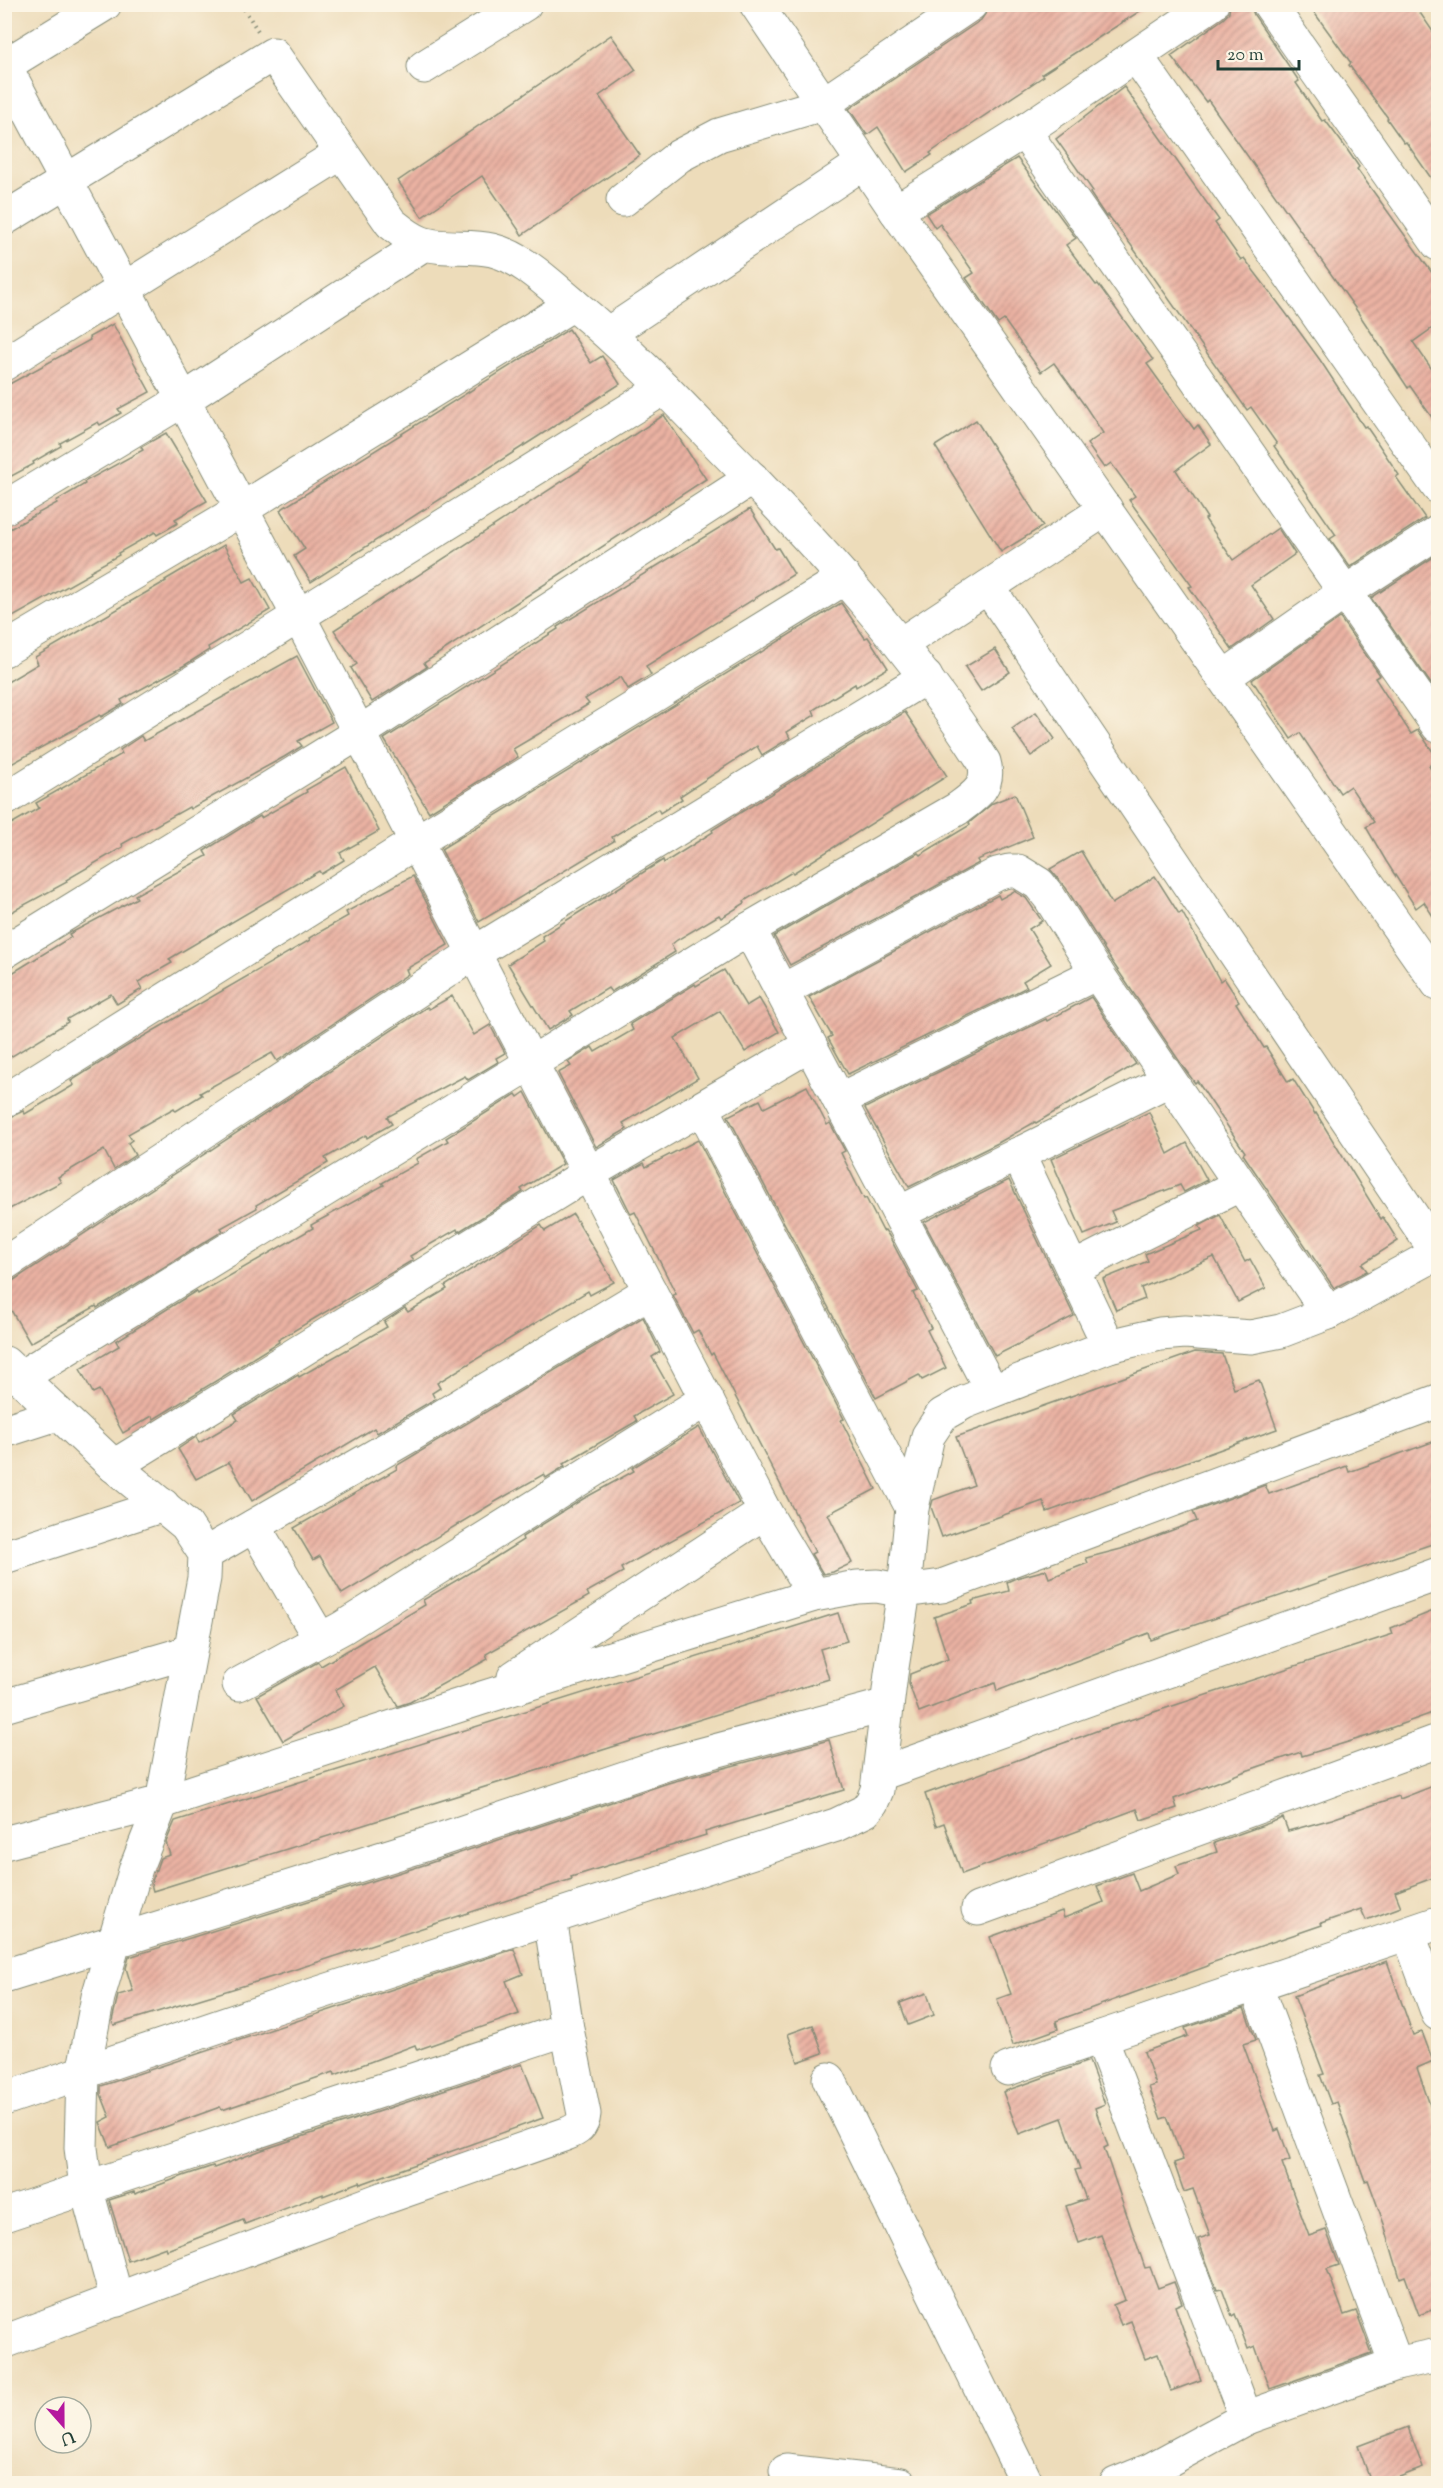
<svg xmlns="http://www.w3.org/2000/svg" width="1443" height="2488" font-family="'Sorts Mill Goudy',serif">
<defs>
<pattern id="building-hatch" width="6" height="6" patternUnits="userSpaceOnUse" patternTransform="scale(1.5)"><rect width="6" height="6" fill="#ebb2a3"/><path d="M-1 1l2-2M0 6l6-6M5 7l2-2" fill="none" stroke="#be9286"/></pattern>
</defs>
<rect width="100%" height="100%" fill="#fcf5e5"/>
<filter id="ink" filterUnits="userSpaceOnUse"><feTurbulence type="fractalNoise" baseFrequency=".0167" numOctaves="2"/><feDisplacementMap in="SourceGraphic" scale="12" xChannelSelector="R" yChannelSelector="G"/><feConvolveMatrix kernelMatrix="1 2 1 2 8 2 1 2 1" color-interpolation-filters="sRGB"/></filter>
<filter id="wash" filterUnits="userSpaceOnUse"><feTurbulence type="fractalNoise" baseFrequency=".008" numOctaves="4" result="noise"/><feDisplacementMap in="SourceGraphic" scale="24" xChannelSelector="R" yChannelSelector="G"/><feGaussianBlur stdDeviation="1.35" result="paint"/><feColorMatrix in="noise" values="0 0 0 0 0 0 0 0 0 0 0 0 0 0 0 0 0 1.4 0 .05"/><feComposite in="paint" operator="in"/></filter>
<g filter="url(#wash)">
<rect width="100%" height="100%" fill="#eddcba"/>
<g id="blocks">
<g fill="url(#building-hatch)">
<polygon points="992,4 1151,4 1042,74 1044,76 957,134 930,153 932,155 906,172 878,127 867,135 849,109 981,20"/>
<polygon points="1230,4 1250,4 1254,15 1299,81 1296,83 1322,121 1325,120 1346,148 1359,167 1357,169 1438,281 1438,324 1413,342 1438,378 1438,426 1410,386 1408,388 1355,308 1208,100 1206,102 1171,56 1223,19 1229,13"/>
<polygon points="1308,4 1414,4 1438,39 1438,188 1406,142 1404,143 1387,119 1388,118 1349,65 1351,63"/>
<polygon points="611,35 636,70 599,96 640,155 522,235 482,176 422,217 398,181"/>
<polygon points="1124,87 1219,220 1215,223 1241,260 1244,258 1285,312 1320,360 1364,427 1366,426 1379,445 1399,475 1396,477 1425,518 1350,567 1330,539 1336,535 1274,446 1277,444 1251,407 1247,410 1131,245 1108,215 1106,217 1090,193 1093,191 1056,139"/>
<polygon points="1017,158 1076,238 1066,245 1096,285 1098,284 1153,360 1147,364 1194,429 1198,425 1211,444 1176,470 1207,518 1205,519 1233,560 1278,528 1295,554 1251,585 1274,619 1232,649 1189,587 1192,586 1129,500 1135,496 1111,463 1104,468 1087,444 1103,433 1085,406 1054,363 1041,372 1004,320 998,324 966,278 974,273 940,224 935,228 926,214"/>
<polygon points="113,324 150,392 118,409 121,413 100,425 98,422 60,443 61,446 33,462 34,464 4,480 4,387 90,340 89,337"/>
<polygon points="569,329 591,363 602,356 620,384 311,582 294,556 305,549 280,510"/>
<polygon points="664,415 706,479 424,663 427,667 372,702 351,668 357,664 334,630"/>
<polygon points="976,420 1043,526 1001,552 935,446"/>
<polygon points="166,433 207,501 175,519 178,523 157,535 155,532 118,553 119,555 90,571 91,573 4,622 4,532 57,503 56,501 85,484 84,482 143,450 141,447"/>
<polygon points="750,509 775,549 778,548 794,574 646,666 651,675 628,689 621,677 585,699 589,704 513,749 518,757 429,812 384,739 558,629 557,627"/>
<polygon points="224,545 244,582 252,578 270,610 208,647 209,650 185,665 121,700 123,704 101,717 100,715 4,768 4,684 38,664 35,657 166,581 165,580"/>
<polygon points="1438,554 1438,694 1371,598"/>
<polygon points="841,603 865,638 868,637 888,668 856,687 855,684 813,710 815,715 787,732 790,738 762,755 757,746 680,796 682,799 660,813 658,809 612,837 614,841 479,922 441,849"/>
<polygon points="1340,618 1380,675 1375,678 1411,734 1418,730 1438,759 1429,766 1438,781 1438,924 1424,902 1416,908 1386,861 1366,827 1374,822 1350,786 1340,793 1300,733 1291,739 1252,680"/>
<polygon points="995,649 1010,672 981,691 965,667"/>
<polygon points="297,656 332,722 298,741 302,746 284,757 190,809 189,807 122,844 123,847 66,880 67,882 4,916 4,828 39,808 36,803 122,754 120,750 141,736 144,741"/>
<polygon points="905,712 947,776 793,873 792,872 744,901 745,903 721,918 719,915 677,940 671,945 675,952 611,992 608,988 570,1011 573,1015 548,1030 508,964 544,941 542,936 575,915 663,860 664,863 713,832 712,830"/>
<polygon points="1036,712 1055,739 1031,756 1012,729"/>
<polygon points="346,767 379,831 340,853 344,860 321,874 319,871 169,959 172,963 138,982 142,989 117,1004 111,994 67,1019 68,1022 4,1061 4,978 71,937 69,934 137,898 135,895 207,856 204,851 260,816 261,818 307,792 306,790"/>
<polygon points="1015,794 1033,837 977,860 979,863 790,965 774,936 918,853 920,855 970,825 969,823 993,803"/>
<polygon points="1081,851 1112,904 1155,876 1179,914 1182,912 1220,981 1224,978 1239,1001 1236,1003 1264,1048 1266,1047 1288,1082 1293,1079 1315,1114 1316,1113 1381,1219 1383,1217 1398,1241 1362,1264 1367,1271 1334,1288 1243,1154 1245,1152 1197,1081 1195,1083 1184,1068 1113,963 1066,888 1050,869"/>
<polygon points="413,876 448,945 406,969 408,974 277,1061 272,1053 200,1093 202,1095 176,1111 174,1108 128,1134 132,1140 128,1143 135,1155 114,1169 104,1150 58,1177 61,1182 4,1212 4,1120 23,1111 25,1114 74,1085 71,1081 127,1046 310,940 309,938 348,916 346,912"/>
<polygon points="1014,891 1026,898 1042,921 1029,929 1051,964 1023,981 1027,987 848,1074 828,1038 832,1036 809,997 998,895 1000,899"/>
<polygon points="724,970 746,1006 759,998 779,1032 745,1052 720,1011 675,1038 698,1078 623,1123 627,1129 596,1147 558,1073 571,1066 568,1062 592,1047 595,1052 633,1030 630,1024 695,984 696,986"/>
<polygon points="452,996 474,1035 490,1025 505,1053 496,1058 498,1062 468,1080 465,1076 387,1117 392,1124 367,1138 366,1135 325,1158 328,1163 256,1205 257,1208 221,1228 223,1231 97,1308 96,1306 30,1343 4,1298 4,1283 14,1280 427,1007 429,1009"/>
<polygon points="1091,997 1136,1064 1036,1123 1035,1122 998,1143 909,1187 865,1108 1046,1019 1047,1021"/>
<polygon points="807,1086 827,1125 830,1123 845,1151 841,1153 864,1199 866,1198 883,1231 885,1230 889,1236 918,1291 913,1293 931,1328 927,1330 946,1368 922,1380 919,1375 876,1398 728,1116 760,1100 764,1108"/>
<polygon points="525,1092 563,1164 521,1189 523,1192 458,1232 457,1229 410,1256 413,1260 278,1340 279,1342 154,1419 152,1416 123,1433 99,1390 93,1393 80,1369 119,1346 116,1341 196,1291 198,1294 313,1228 311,1225 384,1185 382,1183 418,1163 416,1159 448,1141 446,1138 516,1094 518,1097"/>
<polygon points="1149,1112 1168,1154 1187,1143 1207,1180 1184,1192 1180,1185 1111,1211 1116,1222 1084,1235 1051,1159"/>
<polygon points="698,1140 844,1419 841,1420 876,1489 828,1514 852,1563 833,1572 823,1574 811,1554 815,1552 713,1353 711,1355 698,1330 693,1333 673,1295 676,1294 635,1212 631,1214 614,1180 644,1163 646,1167"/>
<polygon points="1009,1180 1074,1316 995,1356 924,1222"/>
<polygon points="573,1214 614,1282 590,1295 588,1291 437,1383 440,1388 432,1393 435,1399 377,1433 374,1428 252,1501 229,1462 196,1479 178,1449 196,1437 199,1443 238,1420 234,1414 298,1375 299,1377 387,1327 384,1322 405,1308 408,1312 447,1289 445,1286 541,1225 545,1231"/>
<polygon points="1220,1215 1245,1262 1250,1259 1266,1288 1238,1302 1214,1257 1141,1288 1145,1299 1116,1310 1103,1279 1148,1261 1145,1254 1202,1230 1199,1226"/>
<polygon points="643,1317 660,1352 652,1357 673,1394 634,1416 637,1421 563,1464 565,1466 546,1478 544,1474 495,1502 342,1594 320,1556 313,1560 294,1528 397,1469 396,1466"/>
<polygon points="1195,1352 1222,1354 1234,1389 1259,1380 1277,1429 1047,1512 1043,1501 942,1537 931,1507 933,1500 974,1485 956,1437"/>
<polygon points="699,1427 739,1503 621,1568 623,1572 587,1592 589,1596 486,1654 488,1659 410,1702 398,1706 375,1667 335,1690 344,1706 283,1741 257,1696 318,1662 321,1666 425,1605 423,1600 491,1560 523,1540 522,1537 583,1499 634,1471 632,1468"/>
<polygon points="1438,1440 1438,1542 1151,1640 1149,1633 997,1691 995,1683 919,1712 909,1684 910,1674 948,1659 934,1617 973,1604 972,1601 1009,1591 1007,1582 1016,1578 1046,1570 1049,1578 1088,1563 1086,1558 1121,1549 1197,1521 1193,1512 1265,1485 1269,1494 1347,1466 1349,1472"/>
<polygon points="1438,1609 1438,1711 1371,1735 1302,1756 1301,1752 1243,1772 1174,1799 1177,1808 1141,1820 1137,1809 962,1874 944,1823 936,1826 925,1794 1099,1730 1393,1634 1391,1628"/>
<polygon points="838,1613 847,1641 820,1649 829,1679 153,1891 151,1884 160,1858 170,1855 166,1842 175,1821"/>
<polygon points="829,1740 844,1790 705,1832 706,1835 571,1877 572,1879 272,1977 114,2025 112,2021 118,1995 133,1991 126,1968 129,1957 427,1864 668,1783"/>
<polygon points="1438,1784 1438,1876 1395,1892 1401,1907 1366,1920 1361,1909 1321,1923 1322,1925 1208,1964 1208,1966 1056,2021 1058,2029 1013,2045 997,1999 1011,1994 990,1937 1062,1911 1064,1918 1104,1902 1097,1886 1132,1873 1139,1891 1179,1874 1176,1866 1217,1852 1214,1843 1283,1818 1288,1831 1332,1819 1399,1796 1400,1799"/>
<polygon points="514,1949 523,1974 506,1981 519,2014 417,2050 415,2045 335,2075 334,2072 222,2110 220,2107 110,2147 100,2122 110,2117 101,2094 101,2086"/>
<polygon points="1387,1961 1413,2035 1422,2032 1433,2061 1417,2068 1438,2128 1438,2308 1419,2315 1405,2276 1400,2278 1384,2224 1368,2180 1365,2181 1337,2102 1331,2104 1320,2075 1324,2074 1294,1996"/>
<polygon points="927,1993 934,2015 908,2025 900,2003"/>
<polygon points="1244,2008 1256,2040 1243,2044 1275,2131 1279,2129 1290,2160 1282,2163 1309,2236 1326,2230 1339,2265 1327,2269 1344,2315 1356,2311 1372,2353 1270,2389 1255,2346 1248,2349 1235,2314 1232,2316 1222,2289 1217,2290 1198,2239 1210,2235 1193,2189 1184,2192 1174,2163 1183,2160 1167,2117 1161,2119 1149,2087 1156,2085 1144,2052 1188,2036 1185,2028"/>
<polygon points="813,2025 823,2053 798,2062 788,2034"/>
<polygon points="1089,2061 1105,2104 1095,2108 1108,2146 1104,2148 1145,2268 1150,2267 1158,2288 1174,2282 1182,2303 1175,2306 1201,2380 1171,2391 1158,2354 1145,2359 1131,2321 1121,2325 1113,2305 1125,2300 1101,2235 1079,2243 1066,2206 1086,2199 1075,2170 1080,2169 1062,2118 1019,2134 1003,2092"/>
<polygon points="522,2064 543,2118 361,2184 360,2182 323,2196 323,2194 245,2224 243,2220 167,2250 166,2247 128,2261 109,2200 134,2192 135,2194 183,2176 213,2166 214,2168 262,2150"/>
<polygon points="1408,2427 1423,2468 1381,2484 1372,2484 1358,2446"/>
</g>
</g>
</g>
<g filter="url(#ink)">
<use href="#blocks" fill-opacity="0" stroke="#868c77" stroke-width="1.5"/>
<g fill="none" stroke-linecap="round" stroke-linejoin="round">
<g stroke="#868c77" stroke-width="35">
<g id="minor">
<polyline points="756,4 896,211 1438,984"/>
<polyline points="1269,4 1438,244"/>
<polyline points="1137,57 1438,487"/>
<polyline points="4,66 105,4"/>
<polyline points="5,66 299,617 765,1512 814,1595"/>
<polyline points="424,67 525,4"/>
<polyline points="1024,131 1438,726"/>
<polyline points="623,200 679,156 719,135 823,104 971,4"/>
<polyline points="896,211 1024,131 1212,4"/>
<path d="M4 219 273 54 391 223C401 231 410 239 422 243 442 250 470 245 492 250 522 257 550 285 573 304"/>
<polyline points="609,333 863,163"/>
<polyline points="4,364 341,153"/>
<polyline points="4,508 183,400 424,244"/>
<polyline points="988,587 1438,1254"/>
<polyline points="901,644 1106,509"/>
<path d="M4 650 242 509 573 304C627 348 675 399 723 449 819 546 911 647 984 762 991 786 975 796 957 809L749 929 19 1378"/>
<polyline points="1224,677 1344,593 1438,532"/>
<polyline points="4,800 664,388"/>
<polyline points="749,929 992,1391"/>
<polyline points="4,952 359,733 752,478"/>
<polyline points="782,991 997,874 1009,871 1018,871 1039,884 1050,898 1097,973 1328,1313"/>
<polyline points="839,1100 1097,973"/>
<polyline points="4,1101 416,842 845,578"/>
<polyline points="703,1109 912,1508"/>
<polyline points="1018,1154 1109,1346"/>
<polyline points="899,1213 1169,1080"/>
<polyline points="4,1264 474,953 926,677"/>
<polyline points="1074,1268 1239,1185"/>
<polyline points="5,1363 114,1466 186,1525 205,1554 204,1578 162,1802 136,1868 98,1997 83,2074 81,2148 86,2187 117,2300"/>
<polyline points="4,1431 57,1414"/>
<polyline points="114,1466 589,1173 810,1045"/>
<polyline points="254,1526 320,1639"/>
<polyline points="205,1554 411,1435 650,1291"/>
<polyline points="4,1557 163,1505"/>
<polyline points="514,1677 765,1512"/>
<polyline points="239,1684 342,1628 707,1399"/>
<polyline points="4,1706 189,1652"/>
<polyline points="880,1774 1438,1574"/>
<polyline points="4,1843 162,1802 482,1698 814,1595 857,1587 877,1586 904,1591 942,1586 1438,1401"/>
<polyline points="978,1909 1438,1741"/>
<polyline points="1438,1923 1101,2037 1246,2418 1396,2364 1438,2355"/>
<polyline points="1409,1935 1438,2014"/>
<polyline points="4,1976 421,1846 666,1764 887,1705"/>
<polyline points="1256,1986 1396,2364"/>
<polyline points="1008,2069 1101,2037"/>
<polyline points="829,2079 1027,2484"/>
<polyline points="4,2099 276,2007 836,1825 865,1811 872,1802 877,1790 891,1674 904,1591 912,1508 928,1436 942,1415 965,1402 1109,1346 1160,1334 1185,1332 1251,1337 1281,1331 1328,1313 1438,1253"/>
<polyline points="4,2215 567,2029"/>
<path d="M4 2342 384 2198 566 2134C577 2130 583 2126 584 2114L567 2029 550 1918"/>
<polyline points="786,2471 901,2484"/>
<polyline points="1116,2484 1150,2470 1246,2418"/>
</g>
</g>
<polyline stroke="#868c77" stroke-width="4" stroke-dasharray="1.5 4.5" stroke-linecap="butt" points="241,4 258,31"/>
<use href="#minor" stroke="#fff" stroke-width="33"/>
</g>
</g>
<rect width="1443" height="2488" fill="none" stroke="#fcf5e5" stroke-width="24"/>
<g transform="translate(63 2425) rotate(159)"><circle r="28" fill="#fcf5e5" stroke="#a4ab9e" stroke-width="1.5"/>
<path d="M0-4.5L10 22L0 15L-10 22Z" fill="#b5179e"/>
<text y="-9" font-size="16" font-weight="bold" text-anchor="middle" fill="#1f3d34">U</text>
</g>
<path d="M1218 60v9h81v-9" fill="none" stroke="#1f3d34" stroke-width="3"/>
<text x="1227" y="60" font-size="18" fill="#1f3d34" stroke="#fcf5e5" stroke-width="4.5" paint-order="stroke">20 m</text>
</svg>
